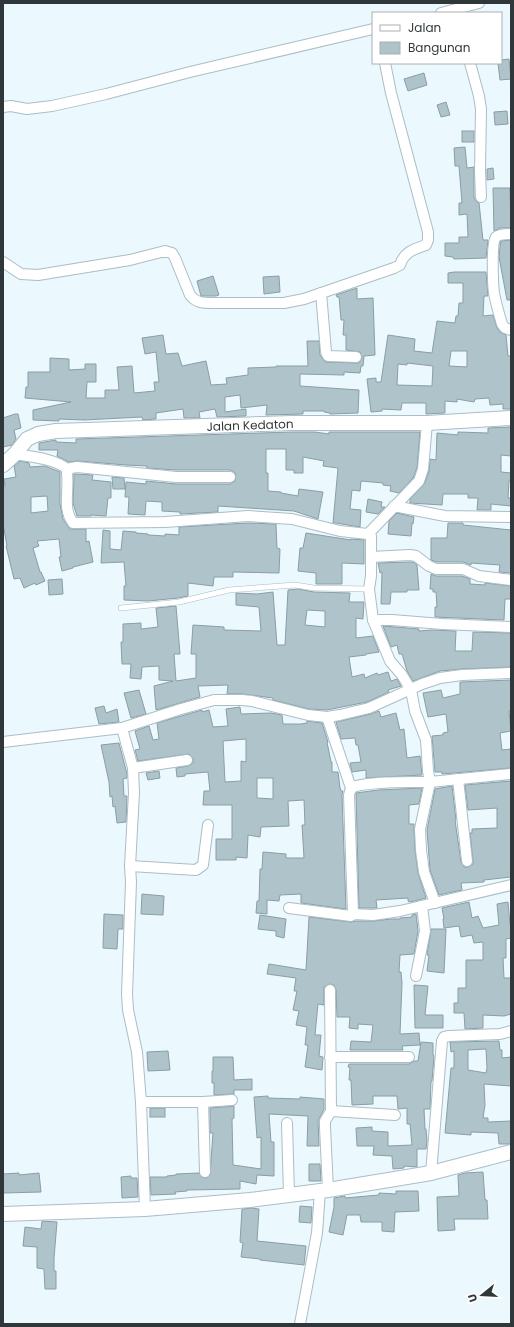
<svg xmlns="http://www.w3.org/2000/svg" width="514" height="1327" font-family="Poppins,sans-serif">
<rect width="100%" height="100%" fill="#ebf8fd"/>
<g fill="#afc3cb" stroke="#8a9ea5" fill-rule="evenodd">
<polygon points="509,59 511,79 500,80 498,63 501,63 501,60"/>
<polygon points="424,73 427,85 408,91 404,79"/>
<polygon points="446,102 450,115 441,117 437,105"/>
<polygon points="507,111 508,124 495,125 494,112"/>
<rect x="462" y="131" width="12" height="11"/>
<polygon points="465,147 467,168 474,167 474,197 476,201 479,203 483,240 488,240 486,258 454,259 453,257 445,256 445,243 459,243 459,237 468,237 467,214 459,215 459,203 462,203 459,166 455,166 454,148"/>
<polygon points="493,168 494,179 487,180 487,169"/>
<polygon points="493,188 510,188 511,228 500,228 494,231"/>
<polygon points="511,240 511,300 507,300 499,257 500,247 501,241"/>
<path d="M454 272H486L488 296H484L483 316 493 315 497 328 500 332 506 335 508 356H511V409H503V404L490 405 489 398 475 399 474 402 457 399V402L445 401V413L426 414V403H402L401 410 382 409V411L371 412 367 379 376 378V382H381L388 335 415 339 414 351 432 353 437 321 455 323 456 316H458L459 303H463V283H448V273ZM451 351H467V367L449 366ZM407 363 433 366 432 386 397 385 398 364 407 365Z"/>
<polygon points="213,276 219,295 216,296 201,296 197,281"/>
<polygon points="279,276 280,292 264,294 263,277"/>
<polygon points="357,288 357,299 373,298 375,355 364,356 363,366 361,366 360,373 344,372 344,375 300,374 300,386 359,390 358,413 330,414 330,413 324,412 324,411 303,411 303,414 266,415 267,405 241,408 240,395 225,397 225,412 246,409 246,416 217,417 215,409 199,412 200,418 184,418 183,409 156,413 156,419 143,420 142,417 84,420 59,419 59,421 33,420 33,410 71,402 25,398 26,387 28,387 28,372 50,372 50,358 69,359 69,370 85,369 85,364 96,364 96,382 87,382 86,398 105,398 105,390 119,390 117,367 132,366 134,393 155,391 154,382 159,382 156,352 145,354 142,338 163,335 166,354 178,353 182,366 206,361 211,385 227,384 226,378 248,375 248,368 276,367 276,366 308,366 307,341 319,341 320,355 325,362 359,363 362,358 360,352 346,350 346,335 343,335 344,320 341,320 339,297 337,297 336,295"/>
<polygon points="15,414 18,414 21,428 14,430 16,439 12,445 3,447 3,418"/>
<polygon points="511,427 511,456 501,455 501,472 511,473 511,481 509,481 508,498 511,498 511,506 491,504 491,510 477,510 478,498 468,498 468,494 443,494 442,505 410,503 410,499 425,483 429,471 430,459 436,460 437,433 458,435 458,432 488,433 488,428"/>
<polygon points="292,432 315,432 329,434 329,432 420,432 417,468 413,478 399,493 390,491 391,486 383,485 383,483 361,481 360,491 352,490 350,509 361,510 360,527 336,523 333,523 338,468 323,466 324,461 303,457 303,473 294,473 294,470 286,470 286,449 266,449 266,473 268,473 268,491 281,492 281,493 298,496 299,489 323,492 318,519 294,511 218,506 218,512 180,514 180,512 162,511 162,502 146,501 145,515 128,514 129,497 125,497 126,482 146,484 146,481 176,484 230,484 235,481 236,474 234,472 230,470 176,470 147,468 147,466 126,465 78,461 69,462 57,456 58,450 39,450 39,443 56,440 56,442 76,443 76,439"/>
<path d="M20 461 29 463 30 467 45 466 60 472V504L63 519 70 529H86V542L89 541 93 562 73 567V568L62 571 59 557H61L59 539 37 541 39 546 33 548 40 572H41L45 581 36 585 35 583 24 588 20 578 14 579 6 546H7L3 524V487L5 486 4 479 16 477 14 466ZM47 496 48 511 31 513V497Z"/>
<polygon points="74,474 93,475 92,480 111,482 111,498 108,498 106,516 91,515 91,516 77,516 73,503"/>
<polygon points="112,477 124,478 125,489 113,489"/>
<polygon points="368,499 382,502 381,507 385,507 378,514 366,512"/>
<polygon points="397,513 414,517 413,524 412,523 411,536 388,534 389,521"/>
<polygon points="248,523 276,524 277,548 280,549 279,573 233,572 233,577 214,577 213,586 188,583 188,596 178,598 148,601 124,600 124,586 126,586 124,562 101,563 103,530 110,531 110,549 121,550 123,531 136,532 136,533 148,534 148,535 165,536 165,534 179,535 179,527"/>
<polygon points="448,523 463,523 463,525 511,530 511,573 499,572 500,565 471,563 471,565 463,562 437,562 431,560 431,538 447,538"/>
<polygon points="306,533 351,540 351,539 364,540 364,564 342,563 342,584 316,584 316,573 298,571 300,548 303,548"/>
<polygon points="410,562 413,562 417,565 419,590 407,590 407,592 391,592 390,604 381,604 382,572 380,573 378,563"/>
<polygon points="431,574 436,576 462,576 470,579 470,584 485,585 485,583 511,586 511,599 505,599 504,620 435,617 435,607 437,607 436,592 433,592 433,589 430,589"/>
<polygon points="62,579 63,594 49,595 48,580"/>
<path d="M298 589 314 592 350 593 349 602H364L363 619 356 618V638L373 636 379 652 366 654V655L349 657 352 677 364 674 365 678 377 673 378 675 388 672 391 681 397 679 401 686 388 690 389 692 367 702 327 710 309 709 273 700V698L243 694H227L228 685 198 686 200 697 156 710 154 686 173 681 159 680V666L142 667 141 679 130 678 131 664H122L121 642H123V624L141 623V629L158 627 156 608 176 606 180 654H174L176 681 196 678V654H191L193 625 224 627V630L261 631 259 607 236 605V593L257 594 273 592 277 645H285L288 590ZM307 610 325 611V627L305 625Z"/>
<polygon points="383,626 419,629 419,631 432,630 456,631 455,651 472,651 473,632 511,633 511,667 462,669 440,671 413,681 407,671 402,654 399,654 397,645 391,647"/>
<polygon points="511,680 511,711 509,711 511,731 500,733 502,750 511,749 511,768 442,774 442,772 435,772 432,736 443,735 443,733 448,732 446,714 428,717 423,693 441,690 443,698 460,694 460,682"/>
<polygon points="139,690 146,714 131,718 124,693"/>
<polygon points="104,706 106,713 117,709 119,722 99,724 95,708"/>
<path d="M240 707 241 714 271 713 282 715 283 724H301L307 723V721L322 723 328 742H327L331 762H332V772H338L340 788 341 791H343L342 795 346 909 301 903V894L280 895 279 901 267 900V914L256 913 257 901H259L260 869H262L263 852 286 854V858H304L302 825H305L304 800 288 801 289 826 261 827 260 837 248 835 247 858 236 857V860H216V839H232V805H203L204 791H210L208 772 185 774V776L177 777 176 768 188 766 193 763V759L189 754 138 761 135 750 140 749 135 731 149 726 153 740 159 739 157 723 202 710V712L209 710 213 727 228 726 226 709ZM246 739V762L241 761V781L225 782 223 741ZM257 778H273V799L257 798Z"/>
<polygon points="379,711 381,717 396,713 400,730 404,729 407,758 420,756 422,775 366,778 366,770 352,772 350,763 361,762 358,745 356,745 355,738 341,739 336,722 371,714"/>
<polygon points="119,743 127,774 127,778 123,779 124,796 127,796 126,822 117,823 115,806 113,807 112,796 110,797 109,782 101,745"/>
<polygon points="159,771 160,778 148,780 146,773"/>
<polygon points="511,781 511,877 484,880 484,882 461,883 462,890 439,895 430,870 427,830 435,789 452,786 456,820 455,820 461,862 464,867 468,867 473,864 473,861 470,833 472,833 472,829 497,828 497,808 468,810 465,785"/>
<polygon points="422,788 419,804 409,805 409,824 414,824 414,829 415,850 418,873 426,898 410,902 408,901 408,898 376,900 377,908 359,908 356,793 378,790"/>
<polygon points="142,894 164,896 163,915 141,914"/>
<polygon points="469,902 472,918 478,916 483,928 499,925 497,904 508,902 510,924 511,924 511,938 506,939 506,958 503,958 504,978 511,978 511,1014 504,1016 483,1015 483,1028 465,1029 464,1013 454,1013 454,1003 458,1003 458,988 466,988 466,960 483,960 483,942 474,943 472,935 461,937 459,926 444,928 443,919 444,919 442,908"/>
<polygon points="104,914 123,915 123,929 118,929 117,949 103,948"/>
<polygon points="416,914 418,931 414,954 400,955 399,972 401,972 402,983 400,1034 419,1033 420,1045 402,1046 403,1050 350,1050 351,1041 371,1042 373,1025 358,1024 358,1029 349,1028 350,1017 337,1017 336,990 334,985 330,984 324,987 324,1005 318,1004 315,1035 321,1035 319,1056 323,1057 322,1070 305,1067 308,1045 305,1045 307,1027 296,1025 299,1011 293,1010 297,991 294,991 296,978 267,974 269,964 306,970 309,917 351,922 356,921 373,921 391,919 400,919 400,918 412,917 412,915"/>
<polygon points="260,915 286,919 284,938 276,936 276,931 258,929"/>
<polygon points="431,929 446,929 444,973 427,971 429,955 427,955"/>
<polygon points="414,985 428,986 425,1015 443,1015 443,1028 415,1028"/>
<path d="M499 1041 500 1050H502V1058L511 1057V1086L484 1084 485 1105 483 1118H488V1122L511 1121V1144H499L498 1133 471 1132V1135L445 1133 451 1068H454V1051L451 1052 450 1042ZM486 1049 487 1068 486 1073 468 1070V1050Z"/>
<polygon points="421,1042 433,1043 433,1055 434,1056 432,1081 431,1081 430,1109 424,1109 425,1129 426,1129 427,1141 426,1149 417,1149 417,1167 404,1166 404,1168 393,1169 392,1156 373,1155 374,1146 357,1146 356,1128 372,1127 372,1131 388,1132 388,1146 412,1145 410,1124 407,1124 407,1108 398,1109 397,1096 373,1096 373,1104 352,1105 351,1080 349,1080 350,1067 348,1067 349,1064 409,1064 414,1061 418,1061"/>
<polygon points="168,1051 170,1070 148,1071 147,1052"/>
<polygon points="213,1057 233,1057 234,1080 252,1079 252,1090 234,1090 234,1094 214,1095 214,1083 212,1083 212,1071 213,1071"/>
<polygon points="268,1096 268,1098 300,1099 300,1097 324,1099 324,1109 318,1121 319,1146 307,1146 308,1116 269,1114 271,1142 274,1142 274,1176 257,1175 256,1184 240,1181 240,1189 187,1190 187,1191 175,1192 176,1194 151,1195 150,1177 167,1177 167,1176 176,1175 176,1174 199,1173 202,1177 206,1178 210,1175 213,1133 210,1133 210,1108 234,1106 234,1118 232,1119 233,1165 261,1169 261,1137 257,1138 254,1097"/>
<rect x="150" y="1108" width="15" height="9"/>
<polygon points="309,1164 320,1164 321,1181 309,1181"/>
<polygon points="483,1172 485,1200 487,1200 488,1219 454,1219 455,1230 438,1231 437,1197 459,1196 458,1175 465,1173"/>
<polygon points="19,1173 19,1175 39,1173 41,1192 3,1193 3,1174"/>
<polygon points="131,1176 131,1178 137,1178 138,1197 122,1198 121,1177"/>
<polygon points="396,1191 418,1191 419,1211 395,1212 394,1232 382,1231 382,1222 361,1222 360,1215 347,1215 343,1235 329,1232 334,1207 334,1198 345,1196 345,1198 379,1195 379,1193 396,1194"/>
<polygon points="300,1206 312,1207 311,1223 299,1222"/>
<polygon points="252,1208 259,1209 257,1241 306,1246 304,1265 260,1260 260,1259 241,1257 243,1243 240,1242 242,1209"/>
<polygon points="42,1221 57,1222 54,1258 54,1271 56,1271 56,1289 45,1289 44,1269 37,1268 37,1247 23,1246 25,1227 41,1229"/>
</g>
<g fill="none" stroke-linecap="round" stroke-linejoin="round">
<g stroke="#aabec6" stroke-width="6">
<polyline id="lane" points="121,608 179,602 229,590 295,585 314,588 369,589"/>
</g>
<g stroke="#aabec6" stroke-width="12">
<g id="street">
<polyline points="441,13 479,3"/>
<polyline points="470,63 479,96 481,109 480,171 481,197"/>
<polyline points="3,107 11,106 27,109 52,106 106,94 190,72 373,29"/>
<path d="M511 234C507 234 499 234 496 237 491 242 493 285 494 293 496 304 499 314 502 324L505 328 511 330"/>
<path d="M3 262 21 274 38 275 130 260 165 251 172 253 175 258 190 295C196 303 203 303 212 303H284L304 299 394 268 400 265C404 252 414 249 426 245L428 240V232L391 93 385 63"/>
<polyline points="321,293 326,352 328,356 356,357"/>
<path d="M15 454C31 457 52 458 66 468 71 486 61 507 73 523L165 522 248 516 292 519 340 531 368 534 371 536V576L369 589 373 620 390 661 402 675 411 690 415 711 426 740 428 771 430 782 511 774"/>
<polyline points="67,471 71,468 77,467 176,477 230,477"/>
<polyline points="394,506 445,516 511,517"/>
<polyline points="368,534 419,481 423,469 427,423"/>
<polyline points="371,557 410,555 416,556 429,566 436,569 463,569 479,576 511,580"/>
<polyline points="373,620 392,620 442,624 511,627"/>
<polyline points="327,717 351,788"/>
<polyline points="122,728 133,768 134,793 130,866 131,882 127,994 128,1010 137,1052 141,1102 145,1209"/>
<polyline points="3,742 122,728 181,709 214,700 242,700 252,701 308,715 327,717 340,715 369,708 422,684 440,678 462,675 511,673"/>
<polyline points="133,768 187,760"/>
<polyline points="458,779 467,861"/>
<polyline points="130,866 196,870 203,865 208,825"/>
<polyline points="289,908 351,916 353,914 373,915 400,911 511,885"/>
<path d="M353 914 349 795 351 788C365 781 412 782 430 782L420 829 421 850 424 872 435 903"/>
<polyline points="416,976 425,931 422,906"/>
<polyline points="330,1057 409,1057"/>
<polyline points="141,1102 203,1102 232,1100"/>
<polyline points="203,1102 205,1172"/>
<polyline points="331,1111 395,1115"/>
<polyline points="287,1123 289,1195"/>
<polyline points="431,1173 442,1041 444,1037 449,1036 475,1035 500,1034 511,1031"/>
<polyline points="328,1190 325,1127 325,1121 331,1111 330,990"/>
<polyline points="300,1324 317,1233 320,1191"/>
</g>
</g>
<g stroke="#aabec6" stroke-width="16">
<g id="secondary">
<polyline points="3,465 15,454 27,439 38,434 56,431 292,423 427,423 511,418"/>
<polyline points="3,1214 145,1209 250,1200 328,1190 431,1173 511,1152"/>
</g>
</g>
<use href="#lane" stroke="#fff" stroke-width="5"/>
<use href="#street" stroke="#fff" stroke-width="10"/>
<use href="#secondary" stroke="#fff" stroke-width="14"/>
</g>
<g text-anchor="middle" dominant-baseline="central" stroke-width="3.5" stroke-linejoin="round" paint-order="stroke">
<g font-size="12" fill="#2f373a" stroke="#fff">
<text transform="translate(250 425) rotate(-2)">Jalan Kedaton</text>
</g>
</g>
<rect width="514" height="1327" fill="none" stroke="#2f373a" stroke-width="8"/>
<rect x="372" y="12" width="130" height="52" fill="#ffffff" stroke="#acafb0"/>
<rect x="380" y="25" width="20" height="6" fill="#ffffff" stroke="#acafb0"/>
<text x="408" y="32" font-size="12" fill="#2f373a">Jalan</text>
<rect x="380" y="42" width="20" height="12" fill="#afc3cb" stroke="#acafb0"/>
<text x="408" y="52" font-size="12" fill="#2f373a">Bangunan</text>
<g transform="translate(482 1295) rotate(252)" stroke="#ffffff" stroke-width="3" paint-order="stroke">
<path d="M0-3L7 15L0 10L-7 15Z" fill="#2f373a"/>
<text y="-6" font-size="11" font-weight="bold" text-anchor="middle" fill="#2f373a">U</text>
</g>
</svg>
